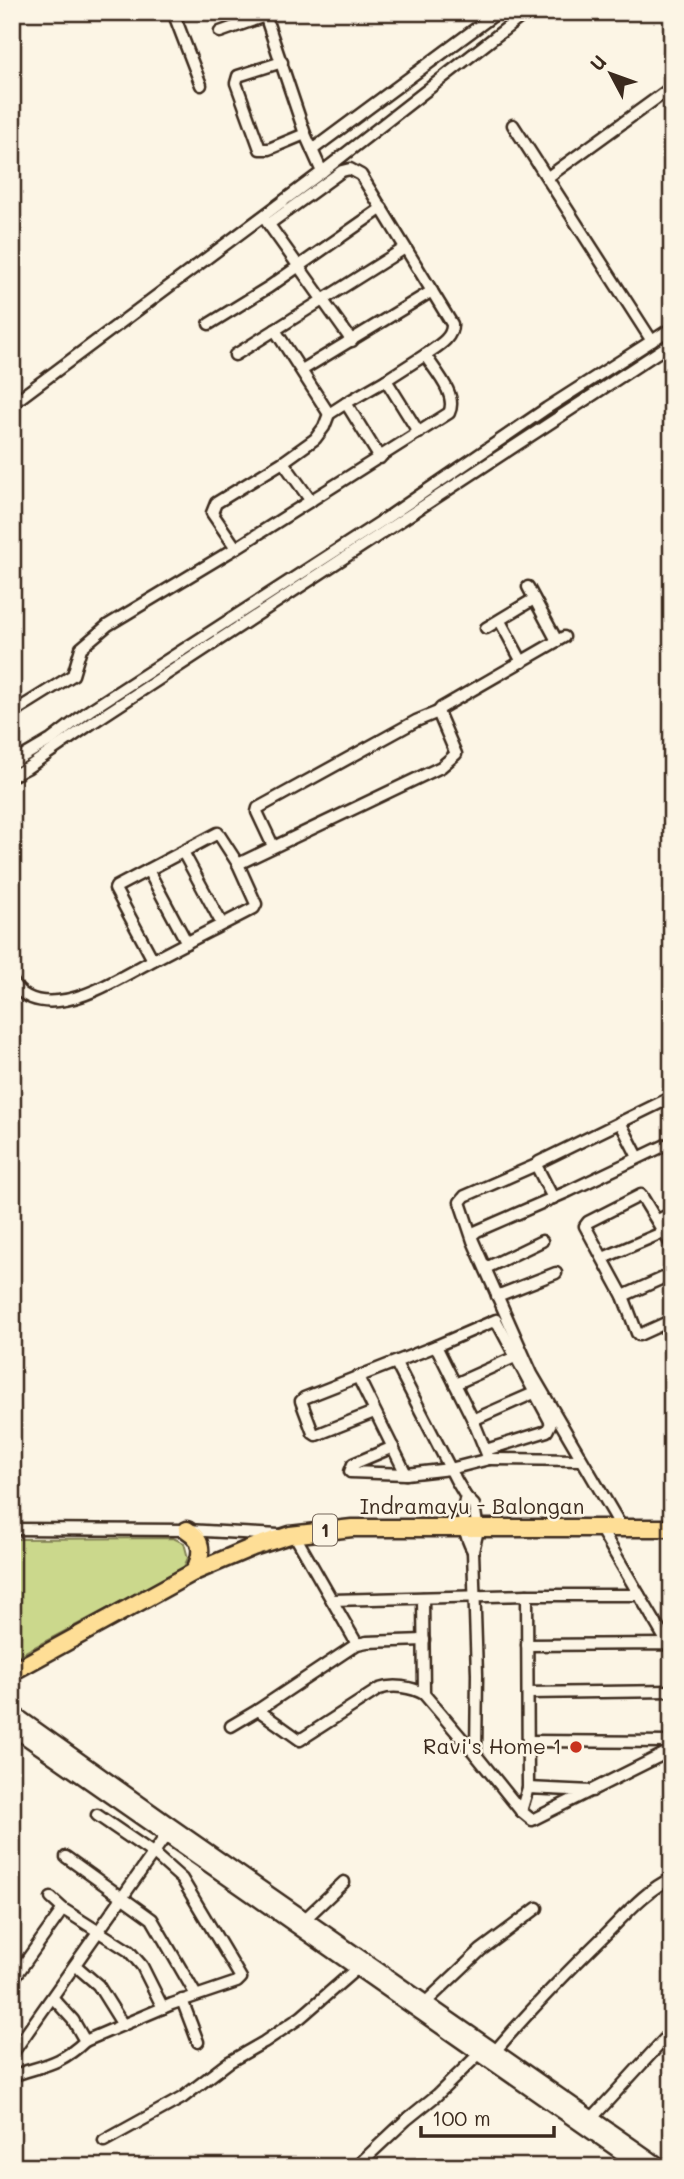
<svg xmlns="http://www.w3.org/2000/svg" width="684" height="2179" font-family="Mali,sans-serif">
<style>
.green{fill:#cbd88c;stroke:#838155;stroke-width:2}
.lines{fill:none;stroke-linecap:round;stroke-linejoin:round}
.minor-casing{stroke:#3b2a1e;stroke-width:15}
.secondary-casing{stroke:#3b2a1e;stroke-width:19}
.trunk-casing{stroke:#3b2a1e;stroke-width:21}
.minor{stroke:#fcf5e5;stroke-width:10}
.secondary{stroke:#fcf5e5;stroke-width:14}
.trunk{stroke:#fede96;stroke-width:16}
.poi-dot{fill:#c8321e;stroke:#fcf5e5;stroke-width:2.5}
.labels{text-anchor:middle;stroke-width:5;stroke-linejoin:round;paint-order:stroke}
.shield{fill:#fcf5e5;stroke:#75675a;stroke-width:2}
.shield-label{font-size:19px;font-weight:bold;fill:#3b2a1e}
.street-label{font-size:21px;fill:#3b2a1e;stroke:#fcf5e5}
.poi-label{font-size:21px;fill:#3b2a1e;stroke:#fcf5e5;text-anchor:end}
</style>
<rect width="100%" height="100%" fill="#fcf5e5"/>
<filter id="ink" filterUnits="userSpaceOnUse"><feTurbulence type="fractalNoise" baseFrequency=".0143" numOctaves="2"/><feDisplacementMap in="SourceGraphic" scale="14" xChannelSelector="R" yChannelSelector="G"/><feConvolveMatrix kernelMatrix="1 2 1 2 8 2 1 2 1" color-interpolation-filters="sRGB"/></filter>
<g filter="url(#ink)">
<path class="green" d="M 173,1538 L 184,1543 L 188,1558 L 183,1569 L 12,1659 L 12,1539 Z"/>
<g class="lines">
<g class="minor-casing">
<g id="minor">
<path d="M 173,12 L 201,85"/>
<path d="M 264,12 L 305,134 L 322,172"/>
<path d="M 220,32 L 265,16"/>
<path d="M 282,62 L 238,76 L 236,83 L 260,149 L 269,149 L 305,134"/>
<path d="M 513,125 L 652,341"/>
<path d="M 312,150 L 498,12"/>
<path d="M 548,177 L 672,87"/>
<path d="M 267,222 L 352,341"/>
<path d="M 209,324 L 269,287 L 382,208"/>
<path d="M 235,355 L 275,330"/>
<path d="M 302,370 L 432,291"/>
<path d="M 386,380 L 425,355"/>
<path d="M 346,403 L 386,380 L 419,433"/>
<path d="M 12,404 L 322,172 L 527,12"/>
<path d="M 329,414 L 275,330 L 405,248"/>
<path d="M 283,462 L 315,439 L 324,427 L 329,414 L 346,403 L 380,458"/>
<path d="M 236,548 L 212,513 L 216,503 L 283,462 L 311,501"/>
<path d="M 528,587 L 557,641"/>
<path d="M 500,621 L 522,662"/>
<path d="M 486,628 L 534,599"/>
<path d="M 12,713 L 73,675 L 81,648 L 108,625 L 236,548 L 449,413 C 458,395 435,371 425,355 C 436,347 453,339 452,324 L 361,175 L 350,169 L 342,171 L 269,224"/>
<path d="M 12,763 L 51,740 L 90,710 L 385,519 L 547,408 L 672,328"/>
<path d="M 12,776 L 27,768 L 92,723 L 672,343"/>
<path d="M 273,846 L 257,812 L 258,808 L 416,721 L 438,712"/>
<path d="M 183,852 L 222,924"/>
<path d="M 148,870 L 187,943"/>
<path d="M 153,960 L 115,889 L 116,887 L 218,833 L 238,864"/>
<path d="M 12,981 C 21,998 39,1003 58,1001 C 89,998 121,977 148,963 C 183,944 218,927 254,908 L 256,904 L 238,864 L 441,767 L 456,754 L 438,712 L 441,708 L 564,637"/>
<path d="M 620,1122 L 638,1157"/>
<path d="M 536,1165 L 553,1198"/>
<path d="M 658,1220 L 672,1213"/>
<path d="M 472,1235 L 477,1231 L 569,1191 L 672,1142"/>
<path d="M 672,1246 L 641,1195 L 588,1222 L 585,1226 L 623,1296 L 637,1333 L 639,1335 L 672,1320"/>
<path d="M 603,1258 L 664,1232"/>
<path d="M 486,1268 L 542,1241"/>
<path d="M 497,1296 L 556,1273"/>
<path d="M 623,1296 L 672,1274"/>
<path d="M 436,1346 L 496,1320 L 551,1423 L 547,1431 L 486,1450"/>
<path d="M 396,1363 L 456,1480 L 466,1497 L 474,1505 L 478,1530 L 473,1551 L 477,1674 L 476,1755 L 521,1811"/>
<path d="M 358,1377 L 406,1474 L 450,1469 L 489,1459 L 473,1420 L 436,1346 L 304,1398 L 301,1401 L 313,1433 L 316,1435 L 374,1412"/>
<path d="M 455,1384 L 515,1357"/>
<path d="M 473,1420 L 534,1393"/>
<path d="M 393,1447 L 353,1464 L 350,1472 L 406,1474"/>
<path d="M 489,1459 L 581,1460"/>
<path d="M 466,1497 C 460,1514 464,1535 473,1551"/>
<path d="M 600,1528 L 668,1644"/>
<path d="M 622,1528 L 532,1374 L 473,1241 L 460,1202 L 465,1196 L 536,1165 L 539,1162 L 672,1097"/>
<path d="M 12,1529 L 187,1530 L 279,1535"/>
<path d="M 294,1534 L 357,1644"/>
<path d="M 527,1595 L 528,1788"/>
<path d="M 423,1598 L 424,1694"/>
<path d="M 332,1600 L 527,1595 L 639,1595"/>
<path d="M 527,1645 L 668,1644 L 672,1650"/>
<path d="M 528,1693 L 672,1691"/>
<path d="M 258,1710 L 357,1644 L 367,1642 L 424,1640"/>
<path d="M 231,1726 L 258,1710 L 300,1740 L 379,1689 C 393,1684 412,1687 424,1694 L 476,1755"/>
<path d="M 528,1741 L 672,1742"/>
<path d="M 592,1791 L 528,1788 L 521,1811 L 532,1820 L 672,1750"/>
<path d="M 66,1857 L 152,1919 L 196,1995"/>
<path d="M 51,1898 L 63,1909 L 129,1951 L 142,1966 L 163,2008"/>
<path d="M 305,1919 L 344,1882"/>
<path d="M 76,1966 L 98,1985 L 123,2025"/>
<path d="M 12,1981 L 63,1909"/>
<path d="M 182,2000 L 198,2042"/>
<path d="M 426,2002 L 481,1950 L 537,1908"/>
<path d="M 85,2041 L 172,2004 L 237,1982 L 241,1978 L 182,1879 L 154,1854 L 97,1815"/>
<path d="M 12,2054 L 169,1831"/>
<path d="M 491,2056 C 527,2013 566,1973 606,1934 C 626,1914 646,1890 672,1878"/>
<path d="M 12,2076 C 43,2065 60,2065 85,2041 L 73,2020 L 53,1998"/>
<path d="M 592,2118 L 672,2031"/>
<path d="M 104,2141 L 182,2098 L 229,2062 L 264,2042 L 301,2017 L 362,1964"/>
<path d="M 356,2167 L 406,2120 L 437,2095 L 480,2053"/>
</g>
</g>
<g class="secondary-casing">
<g id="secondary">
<path d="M 12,1713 L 172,1827 L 661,2167"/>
<path d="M 12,1727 L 643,2167"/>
</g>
</g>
<g class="trunk-casing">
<g id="trunk">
<path d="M 187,1530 C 205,1541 202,1556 194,1572"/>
<path d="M 12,1672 L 194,1572 L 253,1547 L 290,1535 L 352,1528 L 672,1528"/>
</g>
</g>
<use href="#minor" class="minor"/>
<use href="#secondary" class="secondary"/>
<use href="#trunk" class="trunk"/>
</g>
</g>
<circle class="poi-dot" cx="576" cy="1747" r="7"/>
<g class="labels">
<rect class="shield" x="313" y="1514.5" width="24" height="31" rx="5"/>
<g class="shield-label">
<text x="325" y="1537">1</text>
</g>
<g class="street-label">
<text x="472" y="1514">Indramayu - Balongan</text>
</g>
<g class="poi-label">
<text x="562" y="1754">Ravi's Home 1</text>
</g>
</g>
<rect width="684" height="2179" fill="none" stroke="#fcf5e5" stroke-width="42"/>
<rect x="21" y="21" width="642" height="2137" fill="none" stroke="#3b2a1e" stroke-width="2.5" filter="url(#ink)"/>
<g transform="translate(611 74) rotate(311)" stroke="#fcf5e5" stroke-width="5" paint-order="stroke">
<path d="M0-5L12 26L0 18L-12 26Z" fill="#3b2a1e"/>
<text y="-10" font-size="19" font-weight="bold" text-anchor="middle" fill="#3b2a1e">U</text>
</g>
<path d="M421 2126v10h133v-10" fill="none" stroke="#3b2a1e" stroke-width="3.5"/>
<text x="432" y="2126" font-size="21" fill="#3b2a1e" stroke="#fcf5e5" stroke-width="5" paint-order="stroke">100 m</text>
</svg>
